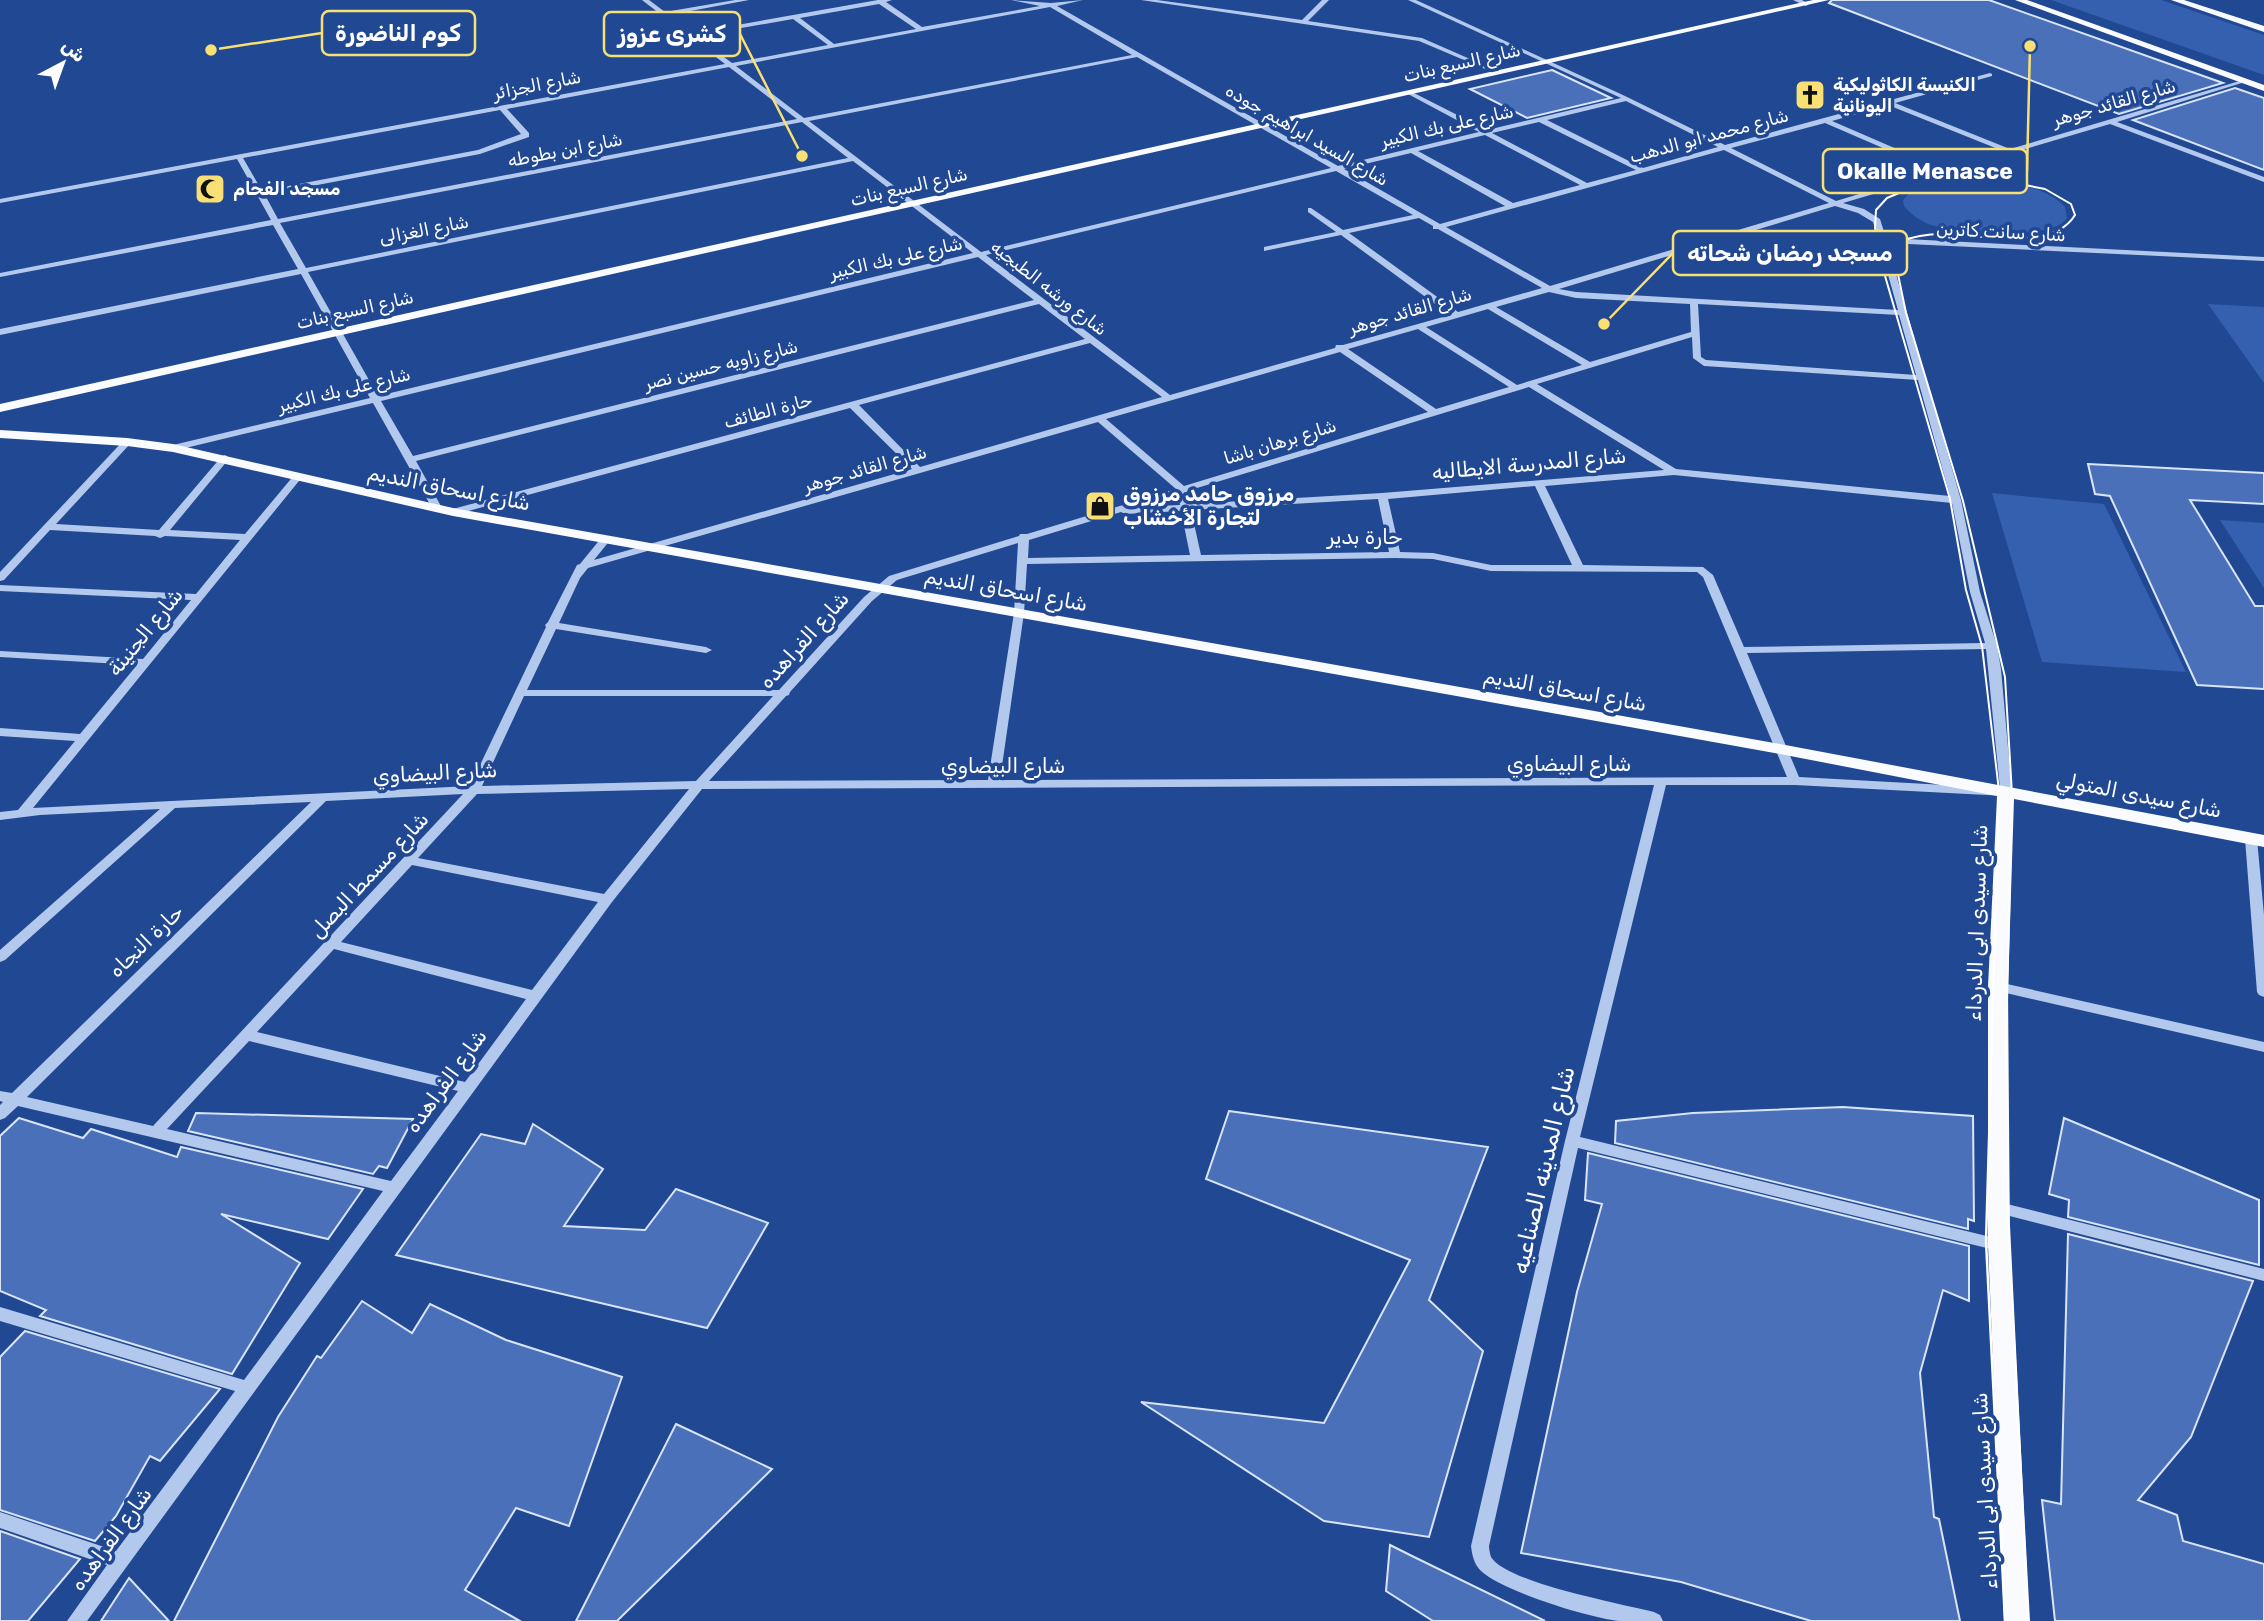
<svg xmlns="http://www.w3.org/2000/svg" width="2264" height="1621" font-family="Rubik,'Noto Naskh Arabic',sans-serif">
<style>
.green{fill:#3560af}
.building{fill:#4a70b9;stroke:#d9e4f9;stroke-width:2}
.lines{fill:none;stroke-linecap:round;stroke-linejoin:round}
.minor{fill:#b3c8ed;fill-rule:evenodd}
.major{fill:#f9fbff;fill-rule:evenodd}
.tram-far1{stroke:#fff;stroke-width:2}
.tram{stroke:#fff;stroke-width:2.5}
.labels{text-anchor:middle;stroke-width:7;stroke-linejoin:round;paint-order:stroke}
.far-street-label{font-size:18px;fill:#fff;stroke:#214892}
.far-poi-label{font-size:18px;font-weight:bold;fill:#fff;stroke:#214892;text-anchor:start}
.street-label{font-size:21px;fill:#fff;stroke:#214892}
.poi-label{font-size:21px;font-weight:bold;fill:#fff;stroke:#214892;text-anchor:start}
.near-street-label{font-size:24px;fill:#fff;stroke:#214892}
.leader{fill:none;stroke:#f9e075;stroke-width:2.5}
.callout-dot{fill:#f9e075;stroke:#214892;stroke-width:2.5}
.callout{fill:#214892;stroke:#f9e075;stroke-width:2.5}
.callout-label{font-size:23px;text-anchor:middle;font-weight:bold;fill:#fff}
</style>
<rect width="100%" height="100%" fill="#214892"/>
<g class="green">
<path d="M 2051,0 L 2161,0 L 2264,35 L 2264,75 Z"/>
<path d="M 1989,180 C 2015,183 2046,187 2065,207 L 2067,218 C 2052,242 1955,233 1931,225 C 1920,221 1912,215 1904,206 L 1903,200 C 1919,179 1965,178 1989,180 Z"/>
<path d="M 2208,304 L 2264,307 L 2264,383 Z"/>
<path d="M 1992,493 L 2104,504 L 2186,672 L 2042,662 Z"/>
<path d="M 2220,520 L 2264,523 L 2264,588 Z"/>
</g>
<g class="building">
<path d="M 1832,0 L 1989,0 L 2223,83 L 2119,114 L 1829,3 Z"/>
<path d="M 1552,70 L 1611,98 L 1527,118 L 1470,89 Z"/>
<path d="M 2235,88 L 2264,98 L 2264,170 L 2133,120 Z"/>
<path d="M 2088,464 L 2264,473 L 2264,504 L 2190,500 L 2255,606 L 2264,606 L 2264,689 L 2197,685 L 2110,496 L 2095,494 Z"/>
<path d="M 1843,1107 L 1973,1116 L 1974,1221 L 1968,1219 L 1968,1229 L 1615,1143 L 1616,1121 L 1693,1113 Z"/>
<path d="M 1229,1111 L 1488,1147 L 1429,1300 L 1483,1351 L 1429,1537 L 1324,1521 L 1141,1402 L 1324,1423 L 1410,1260 L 1206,1179 Z"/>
<path d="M 196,1113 L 413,1119 L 387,1168 L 379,1166 L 373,1174 L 188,1131 Z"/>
<path d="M 19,1118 L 83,1138 L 91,1129 L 177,1157 L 181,1147 L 363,1189 L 328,1239 L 221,1214 L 300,1263 L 232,1374 L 40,1316 L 46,1310 L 0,1291 L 0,1136 Z"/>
<path d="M 2064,1118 L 2259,1200 L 2259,1265 L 2068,1217 L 2069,1200 L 2049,1194 Z"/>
<path d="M 533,1124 L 603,1169 L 564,1226 L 645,1230 L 676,1189 L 768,1223 L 707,1328 L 396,1255 L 481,1134 L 525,1144 Z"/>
<path d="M 1588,1153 L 1969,1246 L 1969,1301 L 1943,1290 L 1920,1373 L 1934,1517 L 1939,1519 L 1960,1621 L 1811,1621 L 1681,1582 L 1521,1553 L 1577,1292 L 1602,1204 L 1585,1200 Z"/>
<path d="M 2068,1234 L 2253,1281 L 2191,1437 L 2138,1500 L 2177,1515 L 2183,1541 L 2264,1564 L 2264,1621 L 2055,1621 L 2042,1500 L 2061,1504 Z"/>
<path d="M 362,1301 L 412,1333 L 430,1304 L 506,1340 L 622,1377 L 569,1526 L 516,1508 L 465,1590 L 520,1621 L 174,1621 L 278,1417 L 317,1356 L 321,1358 Z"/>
<path d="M 25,1331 L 220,1389 L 160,1461 L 150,1456 L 116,1516 L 95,1541 L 0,1510 L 0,1357 Z"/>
<path d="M 676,1424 L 772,1469 L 617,1621 L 576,1621 Z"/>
<path d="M 0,1531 L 80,1559 L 28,1621 L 0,1621 Z"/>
<path d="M 1390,1545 L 1412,1556 L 1545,1621 L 1433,1621 L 1386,1591 Z"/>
<path d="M 129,1578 L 169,1621 L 101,1621 Z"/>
</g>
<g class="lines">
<g class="minor">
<path d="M 642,0 L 649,0 L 665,12 L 735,0 L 749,0 L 669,15 L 692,33 L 878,0 L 892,0 L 886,2 L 922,27 L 1040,6 L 1011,0 L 1051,3 L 1083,0 L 1057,6 L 1338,166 L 1479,132 L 1408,94 L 1407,93 L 1410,91 L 1487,130 L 1621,98 L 1408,0 L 1416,0 L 1625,96 L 1725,145 L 1990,73 L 1992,74 L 1992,76 L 1895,103 L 2010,149 L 2243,80 L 2248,81 L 2117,122 L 2264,177 L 2264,182 L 2110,124 L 1843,203 L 1864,209 L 1880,219 L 1886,238 L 2264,257 L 2264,261 L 1887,243 L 1961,500 L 1980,592 L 1997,646 L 2001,669 L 2012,792 L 2006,796 L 1795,785 L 1666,785 L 1580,1137 L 1999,1239 L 2004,1241 L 2007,1245 L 2004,1249 L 1999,1251 L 1578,1148 L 1489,1546 C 1489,1549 1490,1554 1491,1557 C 1507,1583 1622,1604 1654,1612 L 1660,1615 L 1663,1621 C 1649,1621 1633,1621 1619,1621 C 1589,1618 1502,1591 1481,1571 C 1474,1564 1472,1555 1471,1546 L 1565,1141 L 1654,785 L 702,789 L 612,902 L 87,1621 L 67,1621 L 107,1565 L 0,1528 L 0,1512 L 116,1551 L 235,1391 L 0,1321 L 0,1307 L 244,1380 L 383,1191 L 18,1106 L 5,1118 L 0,1120 L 0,1105 L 3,1102 L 0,1101 L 0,1091 L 12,1093 L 311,802 L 175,808 L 5,960 L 0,962 L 0,950 L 160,809 L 40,815 L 0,820 L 0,812 L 18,810 L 75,741 L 0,736 L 0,728 L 80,734 L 137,665 L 0,657 L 0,651 L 143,659 L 191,600 L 0,591 L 0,585 L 196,594 L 240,540 L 165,536 L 160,538 L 155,536 L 50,530 L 4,580 L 0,581 L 0,572 L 124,440 L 127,439 L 132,442 L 130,444 L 56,524 L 159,530 L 222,456 L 225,455 L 230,458 L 228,460 L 170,530 L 245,534 L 295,474 L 298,473 L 303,476 L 33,808 L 470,786 L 546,627 L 545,625 L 548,622 L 577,565 L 580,564 L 602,537 L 606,536 L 611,539 L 594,560 L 912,469 L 850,408 L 457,514 L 449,514 L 449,510 L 1085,339 L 1039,304 L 416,461 L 442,508 L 437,511 L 432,508 L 373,403 L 173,451 L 168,448 L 173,445 L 370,398 L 301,274 L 0,335 L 0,329 L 298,269 L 273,225 L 0,277 L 0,273 L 271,220 L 237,159 L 0,203 L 0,199 L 725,64 ZM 879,4 L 916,29 L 834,44 L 800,18 ZM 1050,7 L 1132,55 L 804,118 L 736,66 ZM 793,19 L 828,45 L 732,63 L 696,36 ZM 1137,57 L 1331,168 L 981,252 L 809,121 ZM 729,67 L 797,119 L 278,219 L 265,195 L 480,154 L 529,137 L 529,133 L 507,109 ZM 1626,101 L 1718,147 L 1643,168 L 1547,120 ZM 1888,105 L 2003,151 L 1943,169 L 1832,121 ZM 500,110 L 521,134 L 478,150 L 262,191 L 243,158 ZM 802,122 L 848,158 L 306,268 L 280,223 ZM 1539,122 L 1636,170 L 1587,183 L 1492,133 ZM 1825,123 L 1936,171 L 1836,201 L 1731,148 ZM 1485,135 L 1580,185 L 1513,203 L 1418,151 ZM 1724,150 L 1829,203 L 1550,286 L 1446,227 ZM 1411,153 L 1505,206 L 1440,224 L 1344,169 ZM 853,161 L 973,253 L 378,396 L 308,272 ZM 1336,171 L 1413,215 L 1343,230 L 1311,208 L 1308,208 L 1308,212 L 1336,232 L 1264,247 L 1264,251 L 1341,235 L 1450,315 L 1343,345 L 1336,345 L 1335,348 L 1170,395 L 986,255 ZM 1835,206 L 1858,213 L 1873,222 L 1878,238 L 1749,232 ZM 1419,218 L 1433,226 L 1433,229 L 1438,229 L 1542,288 L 1458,312 L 1349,233 ZM 1745,233 L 1748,236 L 1879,243 L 1898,310 L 1576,292 L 1559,289 ZM 978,257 L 1034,300 L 413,456 L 381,401 ZM 1549,292 L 1576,298 L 1690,304 L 1691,332 L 1590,362 L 1496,307 ZM 1698,304 L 1899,315 L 1916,375 L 1706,360 L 1701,357 ZM 1488,309 L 1582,365 L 1517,385 L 1426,327 ZM 1418,329 L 1509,387 L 1436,409 L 1348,349 ZM 1692,337 L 1693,358 L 1704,366 L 1918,380 L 1950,496 L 1676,469 L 1537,384 ZM 1090,343 L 1162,397 L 920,467 L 859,405 ZM 1340,352 L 1428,412 L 1184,486 L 1106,419 ZM 1529,387 L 1664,470 L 1382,493 L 1190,504 L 1187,491 ZM 1098,422 L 1176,489 L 1027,534 L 1020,534 L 1019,536 L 889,576 L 864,597 L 779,690 L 527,690 L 556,629 L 706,653 L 712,650 L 706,647 L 559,623 L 580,578 L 588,568 ZM 1674,475 L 1952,503 L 1970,592 L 1985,643 L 1744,647 L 1713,575 L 1703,567 L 1583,565 L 1545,486 ZM 1535,486 L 1572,565 L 1491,565 L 1433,553 L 1400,552 L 1388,499 ZM 1178,494 L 1180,505 L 1135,507 ZM 1378,499 L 1389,552 L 1201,555 L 1191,510 ZM 1181,511 L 1190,555 L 1028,558 L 1029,540 L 1121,512 L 1125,514 ZM 1018,543 L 1014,613 L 988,780 L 709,781 L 786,696 L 789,695 L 790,692 L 872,601 L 897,580 ZM 1395,558 L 1433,559 L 1491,571 L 1697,572 L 1703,577 L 1787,777 L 1000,780 L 1024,613 L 1027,564 ZM 1986,649 L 2000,788 L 1799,777 L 1747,653 ZM 524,696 L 773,696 L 696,781 L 482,786 ZM 689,789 L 604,894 L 418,858 L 477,794 ZM 463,794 L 153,1126 L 27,1097 L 326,801 ZM 412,865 L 598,902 L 532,990 L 341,942 ZM 334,949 L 526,999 L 465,1082 L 257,1032 ZM 249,1041 L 458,1091 L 391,1181 L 167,1129 Z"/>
<path d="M 1141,0 L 1157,0 L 1302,20 L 1322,0 L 1329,0 L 1308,21 L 1422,38 L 1502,73 L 1497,74 L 1419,41 Z"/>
<path d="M 1793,0 L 1802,0 L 1809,4 L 1806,6 Z"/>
<path d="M 2251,835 L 2257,839 L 2264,915 L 2264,997 L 2259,995 L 2257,992 L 2245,839 Z"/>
<path d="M 1998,982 L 2264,1042 L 2264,1052 L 1993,990 L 1991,987 L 1993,984 Z"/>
<path d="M 1999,1202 L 2264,1269 L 2264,1281 L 1994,1212 L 1991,1208 L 1994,1204 Z"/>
</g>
<g class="major">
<path d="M 1813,0 L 1829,0 L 0,412 L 0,404 Z"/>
<path d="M 2015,0 L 2027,0 L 2264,85 L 2264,91 Z"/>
<path d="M 2171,0 L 2184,0 L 2264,26 L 2264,32 Z"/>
<path d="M 0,430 L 127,438 L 173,444 L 453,508 L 1780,744 L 2264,835 L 2264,847 L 2014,799 L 2008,987 L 2010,1245 L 2030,1621 L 2004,1621 L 1988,1245 L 1988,987 L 1997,796 L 1780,754 L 453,516 L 173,452 L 127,446 L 0,438 Z"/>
</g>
<path class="tram-far1" d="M 1992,1042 L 1999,791 L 1982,646 L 1966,590 L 1950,499 L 1883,269 L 1875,228 L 1876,210 L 1887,198 L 1925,182 L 1979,176 L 2045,189 L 2071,204 L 2075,215 C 2052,253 1979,234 1941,234 C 1926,234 1912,237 1898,242 L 1893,250 L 1906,313 L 1963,501 L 2005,677 L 2012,794 L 2006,1042"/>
<g class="tram">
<path d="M 1992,1040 L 1986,1241 L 2005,1621"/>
<path d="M 2006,1040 L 2008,1210 L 2028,1621"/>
</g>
</g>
<defs>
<g id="church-square" transform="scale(1.575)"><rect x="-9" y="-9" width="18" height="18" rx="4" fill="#f9e075" stroke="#214892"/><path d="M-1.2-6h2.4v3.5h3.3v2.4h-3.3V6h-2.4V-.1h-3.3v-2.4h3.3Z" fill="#111"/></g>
<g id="mosque-square" transform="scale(1.575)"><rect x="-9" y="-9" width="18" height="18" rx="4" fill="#f9e075" stroke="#214892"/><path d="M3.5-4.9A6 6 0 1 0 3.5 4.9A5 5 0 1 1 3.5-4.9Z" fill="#111"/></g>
<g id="shop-square" transform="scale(1.575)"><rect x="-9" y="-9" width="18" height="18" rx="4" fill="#f9e075" stroke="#214892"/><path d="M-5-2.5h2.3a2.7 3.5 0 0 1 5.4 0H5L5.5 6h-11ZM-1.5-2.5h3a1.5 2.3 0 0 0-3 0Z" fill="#111"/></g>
</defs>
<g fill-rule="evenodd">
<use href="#church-square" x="1810" y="95"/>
<use href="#mosque-square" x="210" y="189"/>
<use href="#shop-square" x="1100" y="506"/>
</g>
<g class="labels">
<g class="far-street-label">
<text transform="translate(1462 63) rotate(-13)" y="6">شارع السبع بنات</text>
<text transform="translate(537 85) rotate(-11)" y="6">شارع الجزائر</text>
<text transform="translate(2114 103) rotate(-16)" y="6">شارع القائد جوهر</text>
<text transform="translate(1447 126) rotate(-13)" y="6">شارع على بك الكبير</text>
<text transform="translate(1307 135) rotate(30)" y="6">شارع السيد ابراهيم جوده</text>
<text transform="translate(1709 136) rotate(-15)" y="6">شارع محمد ابو الدهب</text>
<text transform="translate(565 150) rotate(-11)" y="6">شارع ابن بطوطه</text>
<text transform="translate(909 187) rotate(-13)" y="6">شارع السبع بنات</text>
<text transform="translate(424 230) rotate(-11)" y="6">شارع الغزالى</text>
<text transform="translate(2001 232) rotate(3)" y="6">شارع سانت كاترين</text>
<text transform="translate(896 258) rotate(-13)" y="6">شارع على بك الكبير</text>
<text transform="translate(1049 288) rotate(38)" y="6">شارع ورشه الطبجيه</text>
<text transform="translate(355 310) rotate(-13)" y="6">شارع السبع بنات</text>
<text transform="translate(1410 311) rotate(-16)" y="6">شارع القائد جوهر</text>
<text transform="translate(721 365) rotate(-14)" y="6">شارع زاويه حسين نصر</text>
<text transform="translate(344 390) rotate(-14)" y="6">شارع على بك الكبير</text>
<text transform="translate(768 411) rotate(-15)" y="6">حارة الطائف</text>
<text transform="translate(1280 442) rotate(-17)" y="6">شارع برهان باشا</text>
<text transform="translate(865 469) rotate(-16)" y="6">شارع القائد جوهر</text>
</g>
<g class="far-poi-label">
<text x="1833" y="91">الكنيسة الكاثوليكية<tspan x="1833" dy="21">اليونانية</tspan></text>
<text x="233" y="195">مسجد الفحام</text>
</g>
<g class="street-label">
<text transform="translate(1529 464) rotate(-5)" y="7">شارع المدرسة الايطاليه</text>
<text transform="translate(449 488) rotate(11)" y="7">شارع اسحاق النديم</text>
<text x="1365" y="544">حارة بدير</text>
<text transform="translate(1006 590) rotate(10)" y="7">شارع اسحاق النديم</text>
<text transform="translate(145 632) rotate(-51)" y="7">شارع الجنينة</text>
<text transform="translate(804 640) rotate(-48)" y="7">شارع الفراهده</text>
<text transform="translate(1565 690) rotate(10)" y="7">شارع اسحاق النديم</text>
<text x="1569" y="771">شارع البيضاوي</text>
<text x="1003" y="773">شارع البيضاوي</text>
<text transform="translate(435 773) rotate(-3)" y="7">شارع البيضاوي</text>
<text transform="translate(2139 795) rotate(11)" y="7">شارع سيدى المتولي</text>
<text transform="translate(369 875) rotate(-47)" y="7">شارع مسمط البصل</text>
<text transform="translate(1977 923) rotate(-88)" y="7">شارع سيدى ابى الدرداء</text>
<text transform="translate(146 941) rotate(-44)" y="7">حارة النجاه</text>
<text transform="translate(446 1081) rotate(-54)" y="7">شارع الفراهده</text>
<text transform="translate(1985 1491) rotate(-93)" y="7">شارع سيدى ابى الدرداء</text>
<text transform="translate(111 1539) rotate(-54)" y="7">شارع الفراهده</text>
</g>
<g class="poi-label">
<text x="1123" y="501">مرزوق حامد مرزوق<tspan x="1123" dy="24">لتجارة الأخشاب</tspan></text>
</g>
<g class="near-street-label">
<text transform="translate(1543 1170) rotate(-77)" y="8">شارع المدينه الصناعيه</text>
</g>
</g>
<path class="leader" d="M211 50L322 33M802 156L740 34M2030 46L2027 171M1604 324L1673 253"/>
<g class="callout-dot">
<circle cx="211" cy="50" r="7"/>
<circle cx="802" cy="156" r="7"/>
<circle cx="2030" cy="46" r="7"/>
<circle cx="1604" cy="324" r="7"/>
</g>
<g class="callout">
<rect x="322" y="11" width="153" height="44" rx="7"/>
<rect x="604" y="12" width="136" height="44" rx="7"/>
<rect x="1823" y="149" width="204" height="44" rx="7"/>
<rect x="1673" y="231" width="234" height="44" rx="7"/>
</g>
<g class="callout-label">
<text x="398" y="41">كوم الناضورة</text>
<text x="672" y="42">كشرى عزوز</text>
<text x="1925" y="179">Okalle Menasce</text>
<text x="1790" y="261">مسجد رمضان شحاته</text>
</g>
<g transform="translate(63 63) rotate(41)" stroke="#214892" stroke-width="5" paint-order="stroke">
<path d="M0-5L12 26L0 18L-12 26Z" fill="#ffffff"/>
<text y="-10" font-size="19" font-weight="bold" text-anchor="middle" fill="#ffffff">ش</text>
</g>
</svg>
